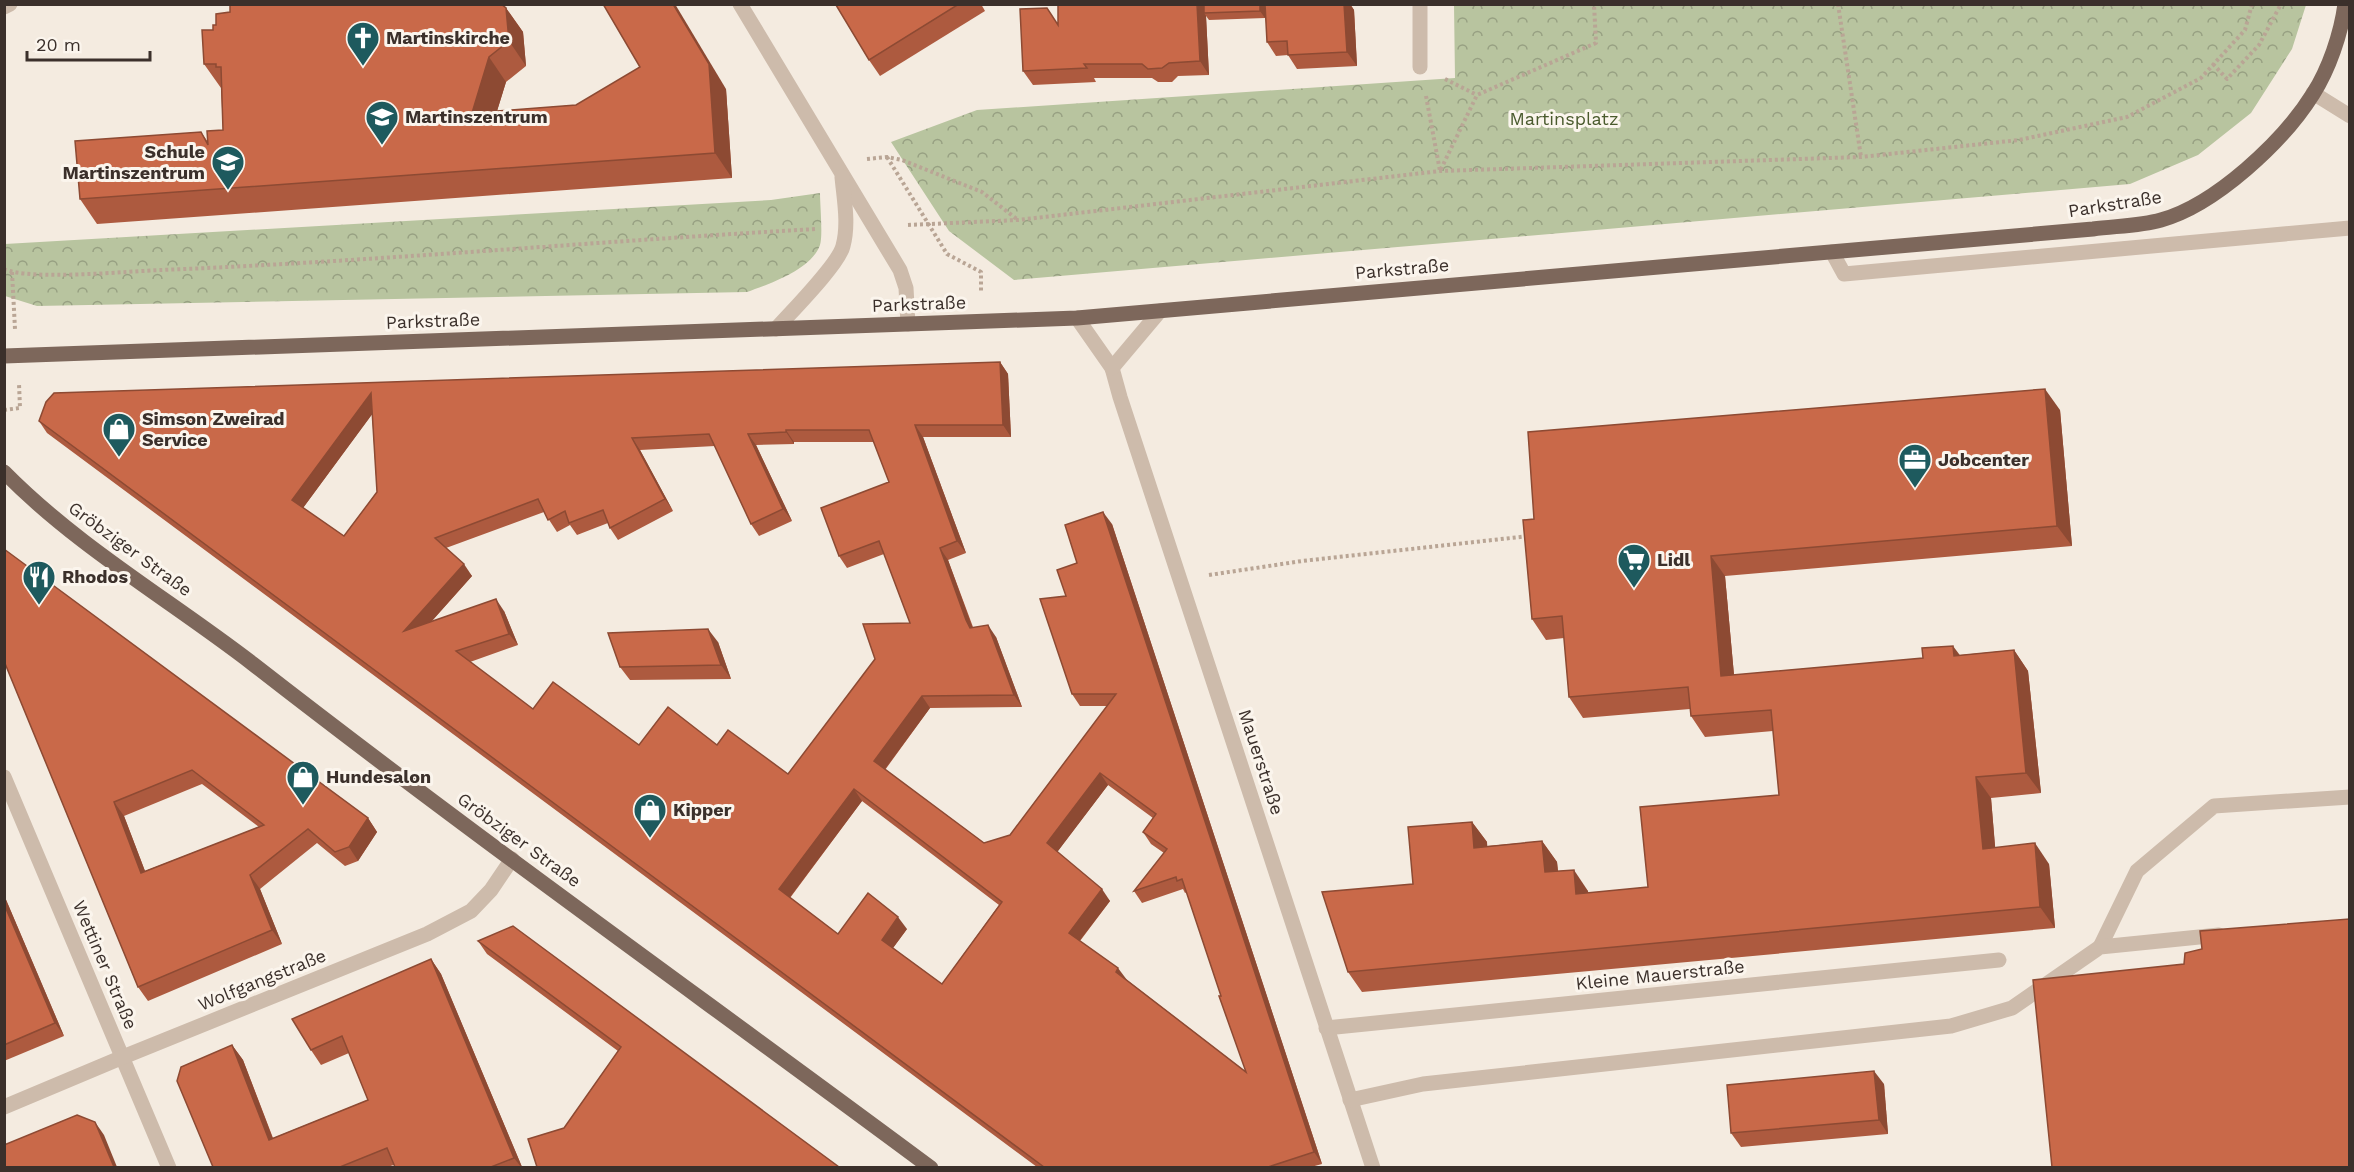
<svg xmlns="http://www.w3.org/2000/svg" width="2354" height="1172" font-family="'Work Sans',sans-serif">
<style>
.forest{fill:url(#forest-crowns)}
.lines{fill:none;stroke-linecap:round;stroke-linejoin:round}
.path{stroke:#b9a595;stroke-width:4;stroke-dasharray:3 3;stroke-linecap:butt}
.minor{stroke:#cdbbab;stroke-width:15}
.major{stroke:#7d675b;stroke-width:15}
.wall{fill:#ad5a3f;fill-rule:evenodd}
.shaded-wall{fill:#8d4a33}
.building{fill:#c96949;stroke:#8d4a33;stroke-width:1.5;fill-rule:evenodd}
.labels{text-anchor:middle;stroke-width:6;stroke-linejoin:round;paint-order:stroke}
.poi-label{font-size:18px;font-weight:bold;fill:#3b302b;stroke:#fbf5ed;text-anchor:start}
.park-label{font-size:18px;fill:#4a5a2d;stroke:#fbf5ed}
.street-label{font-size:18px;fill:#3b302b;stroke:#fbf5ed}
</style>
<defs>
<pattern id="forest-crowns" width="20" height="18" patternUnits="userSpaceOnUse" patternTransform="scale(1.5)"><rect width="20" height="18" fill="#b8c49f"/><path d="M2 6a3 3 0 1 1 6 0M12 15a3 3 0 1 1 6 0" fill="none" stroke="#97a082"/></pattern>
</defs>
<rect width="100%" height="100%" fill="#f4ebe0"/>
<g class="forest">
<path d="M 1454,5 L 1454,4 L 2306,5 L 2292,49 L 2251,113 L 2198,155 L 2130,184 L 1014,280 L 949,231 L 891,142 L 977,110 L 1455,78 Z"/>
<path d="M 820,193 C 820,204 823,236 820,245 C 811,270 769,284 747,292 L 37,306 L 5,296 L 5,244 L 771,200 Z"/>
</g>
<g class="lines">
<g class="path">
<path d="M 1838,4 L 1861,157"/>
<path d="M 2213,64 L 2227,79 L 2259,45 L 2281,4"/>
<path d="M 1445,79 L 1477,95"/>
<path d="M 1426,96 L 1440,171 L 1477,95 L 1596,43 L 1594,4"/>
<path d="M 887,157 L 947,254 L 981,272 L 981,293"/>
<path d="M 867,159 L 887,157 L 902,160 L 982,192 L 1018,220"/>
<path d="M 908,225 L 1018,220 L 1440,171 L 1861,157 L 2019,140 L 2127,117 L 2201,78 L 2245,30 L 2252,4"/>
<path d="M 4,269 C 30,281 129,271 162,270 C 381,261 598,241 817,229"/>
<path d="M 12,272 L 15,329"/>
<path d="M 4,410 L 20,408 L 19,384"/>
<path d="M 1209,575 L 1302,561 L 1529,536"/>
</g>
<g class="minor">
<path d="M 740,4 L 900,270 L 906,288 L 908,324"/>
<path d="M 1420,4 L 1420,67"/>
<path d="M 4,7 L 10,4"/>
<path d="M 2313,93 L 2350,116"/>
<path d="M 1832,252 L 1844,274 L 2350,228"/>
<path d="M 1077,318 L 1112,368 L 1120,397 L 1373,1168"/>
<path d="M 776,329 C 791,312 839,264 843,246 C 849,224 844,199 842,177"/>
<path d="M 1112,368 L 1160,311"/>
<path d="M 4,777 L 169,1168"/>
<path d="M 2100,947 L 2137,871 L 2214,806 L 2350,797"/>
<path d="M 1326,1028 L 1999,960"/>
<path d="M 1350,1100 L 1423,1084 L 1951,1026 L 2012,1008 L 2100,947 L 2219,935"/>
<path d="M 4,1107 L 123,1057 L 427,934 L 471,911 L 491,890 L 512,859"/>
</g>
<g class="major">
<path d="M 4,356 L 1077,318 L 2093,229 C 2115,226 2140,226 2161,220 C 2215,205 2283,142 2313,94 C 2329,69 2341,34 2345,4"/>
<path d="M 4,472 C 78,547 170,600 253,664 C 475,837 705,1000 931,1168"/>
</g>
</g>
<g class="wall">
<path d="M 838,4 L 981,4 L 985,11 L 880,76 L 869,60 Z"/>
<path d="M 1265,4 L 1265,18 L 1209,20 L 1206,16 L 1209,75 L 1178,76 L 1172,82 L 1158,82 L 1152,78 L 1094,78 L 1096,82 L 1033,85 L 1023,71 L 1058,24 Z"/>
<path d="M 1344,4 L 1350,4 L 1354,10 L 1357,66 L 1297,69 L 1288,55 L 1276,56 L 1267,42 Z"/>
<path d="M 506,8 L 523,32 L 526,66 L 506,82 L 497,111 L 576,105 L 726,89 L 732,178 L 97,224 L 80,199 L 201,132 L 208,142 L 223,130 L 221,88 L 204,64 Z"/>
<path d="M 1000,362 L 1008,374 L 1011,437 L 923,437 L 966,553 L 948,560 L 973,627 L 996,637 L 1022,707 L 930,708 L 885,770 L 984,843 L 1010,835 L 1107,706 L 1080,706 L 1072,694 L 1066,596 L 1077,563 L 1112,524 L 1322,1164 L 1311,1167 L 1037,1167 L 47,433 L 39,421 ZM 372,414 L 377,492 L 344,536 L 303,508 ZM 794,442 L 874,442 L 889,482 L 839,556 L 847,568 L 884,554 L 910,623 L 788,774 L 717,745 L 639,745 L 533,709 L 470,662 L 518,645 L 504,611 L 432,621 L 472,576 L 446,548 L 544,512 L 557,532 L 570,525 L 577,535 L 608,523 L 610,528 L 618,540 L 673,511 L 640,450 L 715,446 L 751,524 L 759,536 L 792,521 L 756,445 L 794,444 ZM 1108,785 L 1153,818 L 1143,832 L 1151,844 L 1164,853 L 1134,891 L 1142,903 L 1183,889 L 1185,893 L 1187,892 L 1246,1072 L 1127,980 L 1080,941 L 1110,901 L 1057,852 ZM 862,801 L 999,905 L 942,984 L 893,948 L 907,929 L 838,934 L 790,898 Z"/>
<path d="M 2060,410 L 2072,546 L 1725,576 L 1734,675 L 1960,655 L 2014,650 L 2028,671 L 2041,793 L 1991,798 L 1995,847 L 2049,864 L 2055,928 L 1362,992 L 1348,972 L 1413,884 L 1472,822 L 1487,842 L 1487,846 L 1542,841 L 1557,862 L 1558,871 L 1588,891 L 1588,893 L 1648,887 L 1779,795 L 1773,731 L 1705,737 L 1691,716 L 1690,709 L 1583,718 L 1569,697 L 1564,638 L 1546,640 L 1532,619 Z"/>
<path d="M 718,642 L 731,679 L 630,680 L 620,667 Z"/>
<path d="M 4,661 L 368,818 L 377,832 L 358,861 L 345,866 L 317,843 L 260,889 L 282,944 L 148,1001 L 138,987 ZM 202,784 L 259,827 L 145,871 L 124,816 Z"/>
<path d="M 4,895 L 64,1036 L 4,1061 Z"/>
<path d="M 478,941 L 839,1167 L 564,1128 L 618,1051 L 487,954 Z"/>
<path d="M 431,959 L 441,974 L 522,1167 L 395,1167 L 394,1165 L 387,1167 L 213,1167 L 232,1045 L 243,1060 L 273,1138 L 368,1100 L 349,1053 L 321,1065 L 311,1050 Z"/>
<path d="M 1884,1084 L 1888,1134 L 1741,1147 L 1731,1133 Z"/>
</g>
<g class="shaded-wall">
<path d="M 673,4 L 675,4 L 726,89 L 732,178 L 715,153 Z"/>
<path d="M 1197,4 L 1206,4 L 1204,13 L 1206,16 L 1209,75 L 1200,61 Z"/>
<path d="M 1260,4 L 1265,4 L 1265,18 L 1260,11 Z"/>
<path d="M 1344,4 L 1350,4 L 1354,10 L 1357,66 L 1347,52 Z"/>
<path d="M 506,8 L 523,32 L 526,66 L 509,41 Z"/>
<path d="M 489,57 L 506,82 L 489,137 L 472,113 Z"/>
<path d="M 1000,362 L 1008,374 L 1011,437 L 1003,425 Z"/>
<path d="M 2045,389 L 2060,410 L 2072,546 L 2057,526 Z"/>
<path d="M 371,393 L 379,405 L 300,512 L 292,500 Z"/>
<path d="M 915,425 L 923,437 L 966,553 L 957,541 Z"/>
<path d="M 786,430 L 794,442 L 794,444 L 786,432 Z"/>
<path d="M 748,434 L 756,445 L 792,521 L 783,509 Z"/>
<path d="M 632,438 L 640,450 L 673,511 L 665,499 Z"/>
<path d="M 1103,512 L 1112,524 L 1322,1164 L 1314,1152 Z"/>
<path d="M 940,548 L 948,560 L 974,632 L 970,628 L 966,620 Z"/>
<path d="M 1711,556 L 1725,576 L 1736,697 L 1721,676 Z"/>
<path d="M 464,564 L 472,576 L 413,642 L 404,631 Z"/>
<path d="M 496,599 L 504,611 L 518,645 L 509,634 Z"/>
<path d="M 988,625 L 996,637 L 1022,707 L 1014,695 Z"/>
<path d="M 708,629 L 718,642 L 731,679 L 721,665 Z"/>
<path d="M 1953,646 L 1968,666 L 1954,656 Z"/>
<path d="M 2014,650 L 2028,671 L 2041,793 L 2026,773 Z"/>
<path d="M 922,696 L 930,708 L 882,773 L 874,761 Z"/>
<path d="M 1100,773 L 1108,785 L 1055,855 L 1047,843 Z"/>
<path d="M 1976,777 L 1991,798 L 1997,869 L 1983,849 Z"/>
<path d="M 854,789 L 862,801 L 787,901 L 779,889 Z"/>
<path d="M 114,802 L 124,816 L 151,887 L 141,873 Z"/>
<path d="M 368,818 L 377,832 L 358,861 L 349,847 Z"/>
<path d="M 1472,822 L 1487,842 L 1489,868 L 1474,848 Z"/>
<path d="M 1542,841 L 1557,862 L 1560,892 L 1545,872 Z"/>
<path d="M 2035,843 L 2049,864 L 2055,928 L 2040,907 Z"/>
<path d="M 1574,870 L 1588,891 L 1591,915 L 1576,894 Z"/>
<path d="M 250,875 L 260,889 L 282,944 L 272,930 Z"/>
<path d="M 1102,889 L 1110,901 L 1077,944 L 1069,933 Z"/>
<path d="M 4,895 L 64,1036 L 55,1023 L 4,904 Z"/>
<path d="M 898,917 L 907,929 L 890,952 L 882,940 Z"/>
<path d="M 431,959 L 441,974 L 522,1167 L 521,1167 L 514,1158 Z"/>
<path d="M 1118,968 L 1127,980 L 1116,972 Z"/>
<path d="M 232,1045 L 243,1060 L 279,1155 L 269,1140 Z"/>
<path d="M 1874,1071 L 1884,1084 L 1888,1134 L 1879,1120 Z"/>
<path d="M 95,1122 L 104,1135 L 117,1167 L 114,1167 Z"/>
</g>
<g class="building">
<path d="M 501,4 L 506,8 L 509,41 L 489,57 L 472,113 L 576,105 L 640,67 L 603,4 L 673,4 L 709,64 L 715,153 L 80,199 L 75,141 L 201,132 L 208,145 L 207,131 L 223,130 L 221,67 L 216,67 L 216,64 L 204,64 L 202,30 L 213,30 L 213,25 L 216,25 L 216,14 L 230,12 L 230,5 Z"/>
<path d="M 838,4 L 959,4 L 869,60 L 836,5 Z"/>
<path d="M 1058,4 L 1197,4 L 1200,61 L 1169,63 L 1162,68 L 1148,69 L 1142,64 L 1084,64 L 1087,68 L 1023,71 L 1020,9 L 1047,8 L 1058,25 Z"/>
<path d="M 1204,4 L 1260,4 L 1260,11 L 1204,13 Z"/>
<path d="M 1265,4 L 1344,4 L 1347,52 L 1288,55 L 1287,41 L 1267,42 Z"/>
<path d="M 1000,362 L 1003,425 L 915,425 L 957,541 L 940,548 L 966,620 L 970,628 L 988,625 L 1014,695 L 922,696 L 874,761 L 984,843 L 1010,835 L 1116,694 L 1072,694 L 1040,599 L 1066,596 L 1057,570 L 1077,563 L 1065,525 L 1103,512 L 1314,1152 L 1268,1167 L 1269,1167 L 1044,1167 L 39,421 L 46,402 L 54,393 ZM 371,393 L 377,492 L 344,536 L 292,500 ZM 786,430 L 869,430 L 889,482 L 821,508 L 839,556 L 879,541 L 910,623 L 863,624 L 875,659 L 788,774 L 728,730 L 717,745 L 668,707 L 639,745 L 553,682 L 533,709 L 456,651 L 509,634 L 496,599 L 404,631 L 464,564 L 435,538 L 538,499 L 548,520 L 565,511 L 569,523 L 603,510 L 610,528 L 665,499 L 632,438 L 709,434 L 751,524 L 783,509 L 748,434 L 786,432 ZM 1100,773 L 1156,814 L 1143,832 L 1167,849 L 1134,891 L 1176,877 L 1177,881 L 1182,879 L 1221,996 L 1219,996 L 1246,1072 L 1116,972 L 1118,968 L 1069,933 L 1102,889 L 1047,843 ZM 854,789 L 1002,902 L 942,984 L 882,940 L 898,917 L 868,893 L 838,934 L 779,889 Z"/>
<path d="M 2045,389 L 2057,526 L 1711,556 L 1721,676 L 1923,658 L 1922,648 L 1953,646 L 1954,656 L 2014,650 L 2026,773 L 1976,777 L 1983,849 L 2035,843 L 2040,907 L 1348,972 L 1322,892 L 1413,884 L 1408,827 L 1472,822 L 1474,848 L 1542,841 L 1545,872 L 1574,870 L 1576,894 L 1648,887 L 1640,807 L 1779,795 L 1771,710 L 1691,716 L 1688,687 L 1569,697 L 1562,616 L 1532,619 L 1523,520 L 1534,519 L 1528,432 Z"/>
<path d="M 4,549 L 368,818 L 349,847 L 335,852 L 308,829 L 250,875 L 272,930 L 138,987 L 4,661 ZM 192,770 L 264,825 L 141,873 L 114,802 Z"/>
<path d="M 708,629 L 721,665 L 620,667 L 608,633 Z"/>
<path d="M 4,904 L 55,1023 L 4,1045 Z"/>
<path d="M 2349,919 L 2349,1167 L 2052,1167 L 2033,980 L 2184,964 L 2185,953 L 2202,949 L 2200,931 Z"/>
<path d="M 513,926 L 839,1167 L 537,1167 L 528,1139 L 564,1128 L 621,1047 L 478,941 Z"/>
<path d="M 431,959 L 514,1158 L 491,1167 L 395,1167 L 387,1148 L 340,1167 L 213,1167 L 177,1081 L 181,1067 L 232,1045 L 269,1140 L 368,1100 L 342,1036 L 311,1050 L 292,1019 Z"/>
<path d="M 1874,1071 L 1879,1120 L 1731,1133 L 1727,1085 Z"/>
<path d="M 77,1115 L 95,1122 L 114,1167 L 4,1167 L 4,1145 Z"/>
</g>
<defs>
<g id="church-pin" transform="scale(1.725)"><path d="M0 17L-7.5 6A9.5 9.5 0 1 1 7.5 6Z" fill="#1e5a5e" stroke="#fbf5ed"/><path d="M-1.2-6h2.4v3.5h3.3v2.4h-3.3V6h-2.4V-.1h-3.3v-2.4h3.3Z" fill="#fff"/></g>
<g id="school-pin" transform="scale(1.725)"><path d="M0 17L-7.5 6A9.5 9.5 0 1 1 7.5 6Z" fill="#1e5a5e" stroke="#fbf5ed"/><path d="M0-5L7-2L0 1L-7-2ZM-4 1L0 2.5L4 1V4Q0 6-4 4Z" fill="#fff"/></g>
<g id="shop-pin" transform="scale(1.725)"><path d="M0 17L-7.5 6A9.5 9.5 0 1 1 7.5 6Z" fill="#1e5a5e" stroke="#fbf5ed"/><path d="M-5-2.5h2.3a2.7 3.5 0 0 1 5.4 0H5L5.5 6h-11ZM-1.5-2.5h3a1.5 2.3 0 0 0-3 0Z" fill="#fff"/></g>
<g id="office-pin" transform="scale(1.725)"><path d="M0 17L-7.5 6A9.5 9.5 0 1 1 7.5 6Z" fill="#1e5a5e" stroke="#fbf5ed"/><path d="M-6-3h4V-5.5h4V-3h4V5H-6ZM-1-4.5V-3h2v-1.5ZM-6 0V1H6V0Z" fill="#fff"/></g>
<g id="supermarket-pin" transform="scale(1.725)"><path d="M0 17L-7.5 6A9.5 9.5 0 1 1 7.5 6Z" fill="#1e5a5e" stroke="#fbf5ed"/><path d="M-6-5.5h2.5l.6 2H6L4.5 2H-2.5L-4.4-4H-6ZM-1.5 3.2a1.3 1.3 0 1 0 .1 0ZM3 3.2a1.3 1.3 0 1 0 .1 0Z" fill="#fff"/></g>
<g id="restaurant-pin" transform="scale(1.725)"><path d="M0 17L-7.5 6A9.5 9.5 0 1 1 7.5 6Z" fill="#1e5a5e" stroke="#fbf5ed"/><path d="M-5-6h1v4h1v-4h1v4h1v-4h1v5L-1.5 .5V6h-2V.5L-5-1ZM5-6V6H3V1.5H1.5Q1.5-4 5-6Z" fill="#fff"/></g>
</defs>
<g fill-rule="evenodd">
<use href="#church-pin" x="363" y="38"/>
<use href="#school-pin" x="382" y="117"/>
<use href="#school-pin" x="228" y="162"/>
<use href="#shop-pin" x="119" y="429"/>
<use href="#office-pin" x="1915" y="460"/>
<use href="#supermarket-pin" x="1634" y="560"/>
<use href="#restaurant-pin" x="39" y="577"/>
<use href="#shop-pin" x="303" y="777"/>
<use href="#shop-pin" x="650" y="810"/>
</g>
<g class="labels">
<g class="poi-label">
<text x="386" y="44">Martinskirche</text>
<text x="405" y="123">Martinszentrum</text>
<text x="205" y="158" text-anchor="end">Schule<tspan x="205" dy="21">Martinszentrum</tspan></text>
<text x="142" y="425">Simson Zweirad<tspan x="142" dy="21">Service</tspan></text>
<text x="1938" y="466">Jobcenter</text>
<text x="1657" y="566">Lidl</text>
<text x="62" y="583">Rhodos</text>
<text x="326" y="783">Hundesalon</text>
<text x="673" y="816">Kipper</text>
</g>
<g class="park-label">
<text x="1564" y="125">Martinsplatz</text>
</g>
<g class="street-label">
<text transform="translate(2115 204) rotate(-9)" y="6">Parkstraße</text>
<text transform="translate(1402 269) rotate(-5)" y="6">Parkstraße</text>
<text transform="translate(919 304) rotate(-2)" y="6">Parkstraße</text>
<text transform="translate(433 321) rotate(-2)" y="6">Parkstraße</text>
<text transform="translate(130 549) rotate(36)" y="6">Gröbziger Straße</text>
<text transform="translate(1261 762) rotate(72)" y="6">Mauerstraße</text>
<text transform="translate(519 840) rotate(36)" y="6">Gröbziger Straße</text>
<text transform="translate(105 965) rotate(67)" y="6">Wettiner Straße</text>
<text transform="translate(1660 975) rotate(-6)" y="6">Kleine Mauerstraße</text>
<text transform="translate(262 980) rotate(-22)" y="6">Wolfgangstraße</text>
</g>
</g>
<rect width="2354" height="1172" fill="none" stroke="#3b302b" stroke-width="12"/>
<path d="M27 51v9h123v-9" fill="none" stroke="#3b302b" stroke-width="3"/>
<text x="36" y="51" font-size="18" fill="#3b302b" stroke="#fbf5ed" stroke-width="4.5" paint-order="stroke">20 m</text>
</svg>
